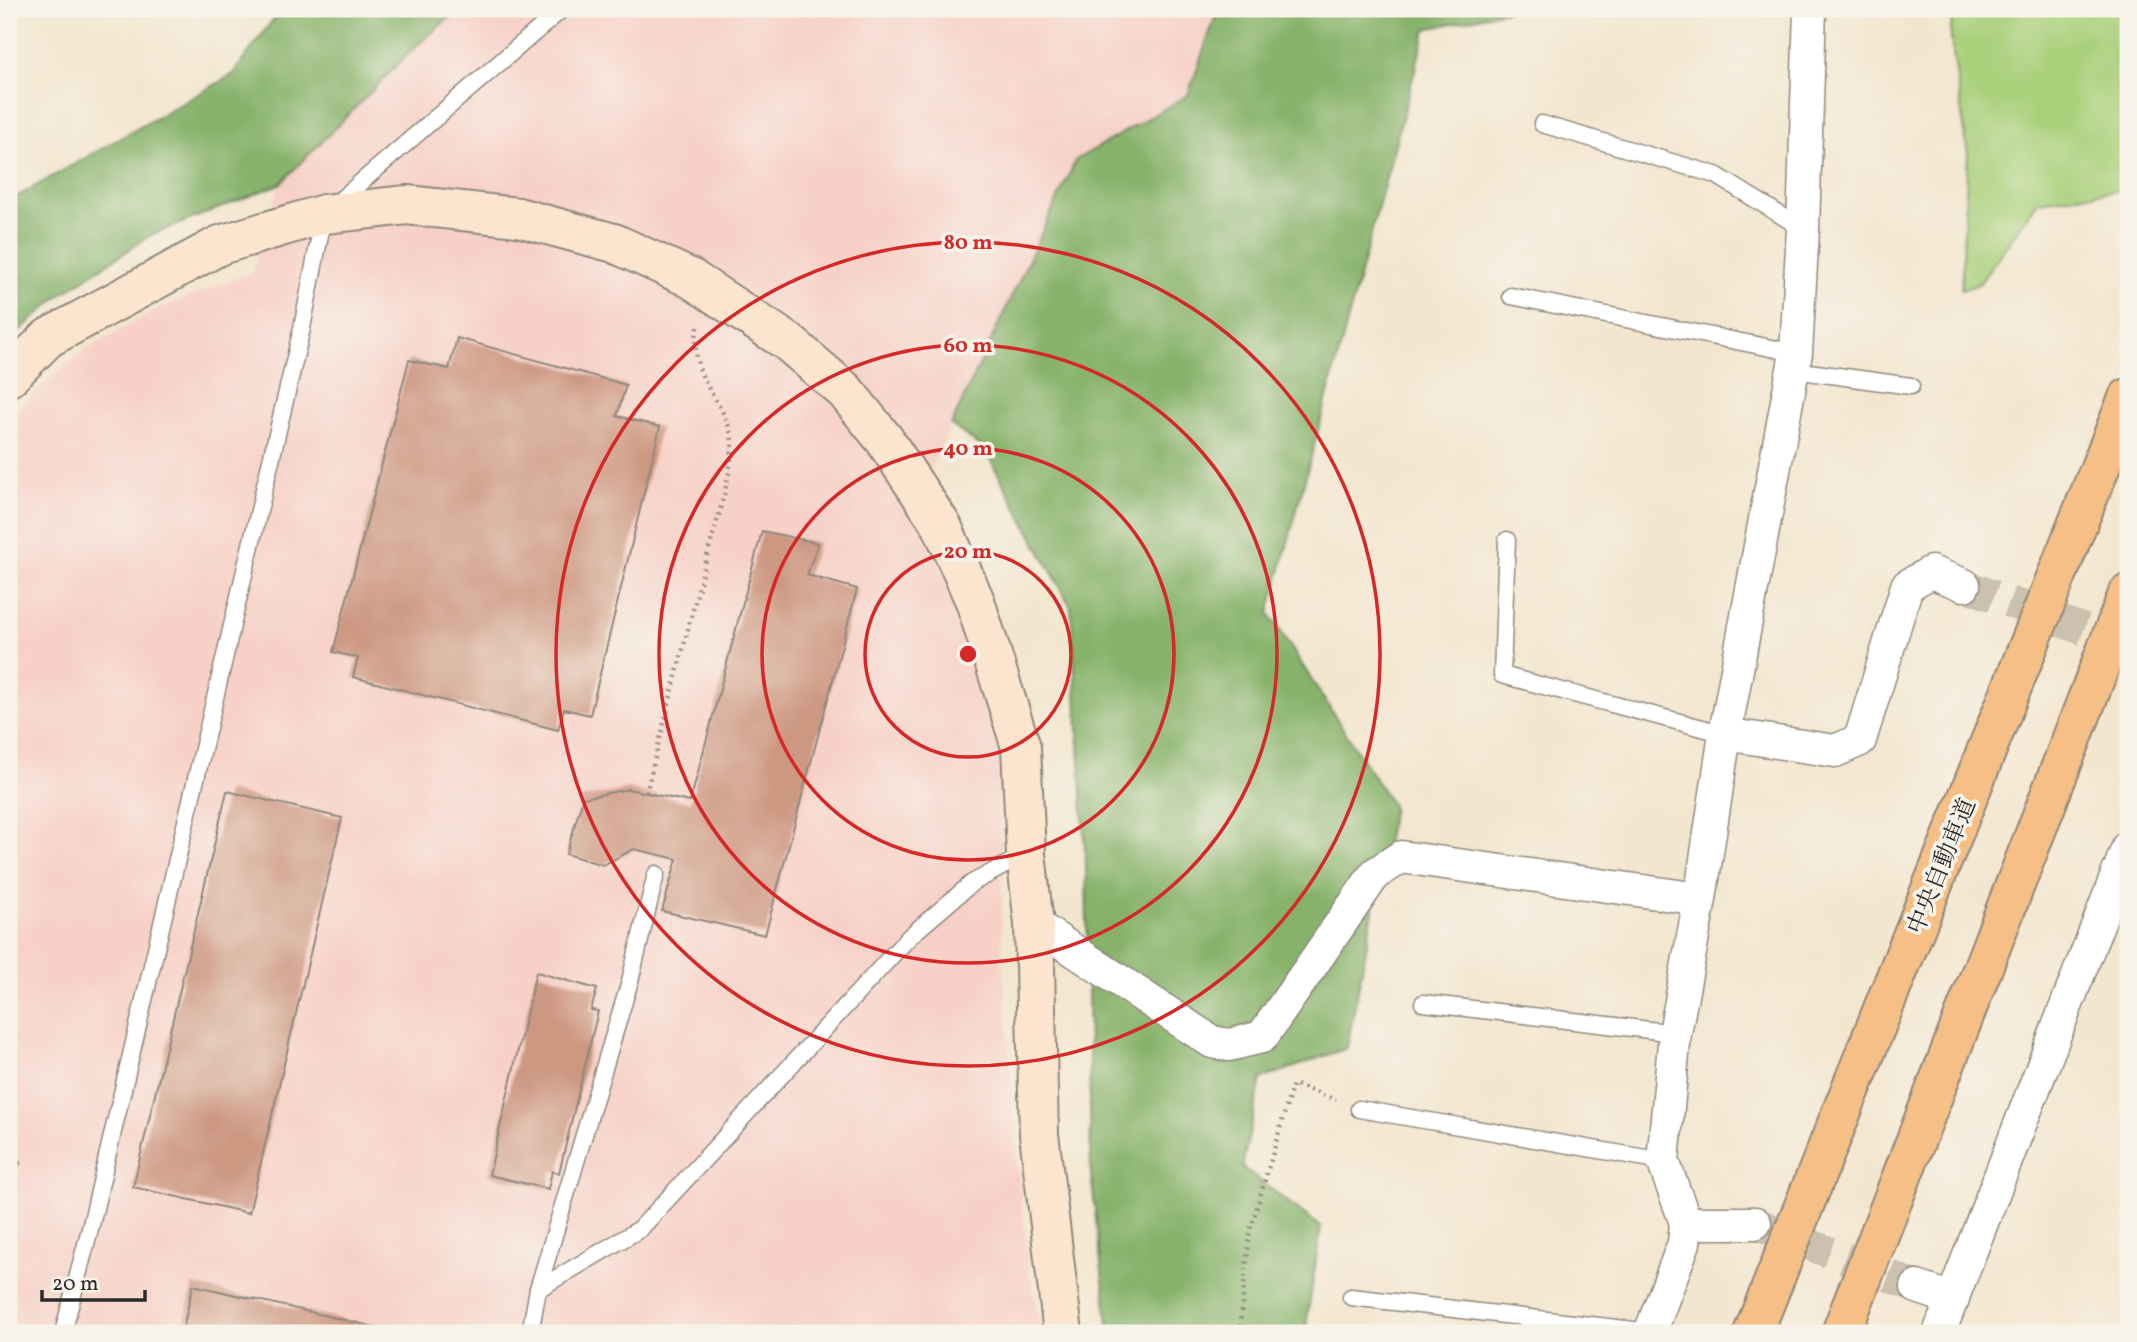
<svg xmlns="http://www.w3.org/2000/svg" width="2137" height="1342" font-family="Vollkorn,'Noto Serif JP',serif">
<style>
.built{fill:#f7d1c7}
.green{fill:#a9d07a;stroke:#6a7e52;stroke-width:2}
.forest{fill:#86b26a;stroke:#586e4a;stroke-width:2}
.building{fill:#cd9882}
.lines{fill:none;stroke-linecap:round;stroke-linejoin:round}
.street-tunnel{stroke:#cbc1ae;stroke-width:32;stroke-dasharray:32 16;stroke-linecap:butt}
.lane-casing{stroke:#8f887d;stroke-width:19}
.street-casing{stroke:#8f887d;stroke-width:35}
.secondary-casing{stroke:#8f887d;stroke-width:42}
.highway-casing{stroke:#8f887d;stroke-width:42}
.path{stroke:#8f887d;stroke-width:4.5;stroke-dasharray:2 5;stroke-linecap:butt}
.lane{stroke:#fff;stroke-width:16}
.street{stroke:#fff;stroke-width:32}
.secondary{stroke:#fbe5cf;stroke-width:38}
.highway{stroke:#f5bf86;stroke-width:38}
.ring{fill:none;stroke:#d62828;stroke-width:3.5}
.labels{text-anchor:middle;stroke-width:7;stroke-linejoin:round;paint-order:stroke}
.street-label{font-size:24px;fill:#2b2b2b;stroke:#f7f3e8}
.centre{fill:#d62828;stroke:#f7f3e8;stroke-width:3.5}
.ring-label{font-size:21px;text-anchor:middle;font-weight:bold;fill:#d62828;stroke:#f7f3e8;stroke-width:7;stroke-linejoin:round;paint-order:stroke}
</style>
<rect width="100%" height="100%" fill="#f7f3e8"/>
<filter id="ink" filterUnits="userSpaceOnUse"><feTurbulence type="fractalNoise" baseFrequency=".0143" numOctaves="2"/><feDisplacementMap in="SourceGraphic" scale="14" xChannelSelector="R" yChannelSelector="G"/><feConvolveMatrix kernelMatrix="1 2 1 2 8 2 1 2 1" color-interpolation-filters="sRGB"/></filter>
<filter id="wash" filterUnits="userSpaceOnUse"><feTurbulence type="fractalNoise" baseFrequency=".00686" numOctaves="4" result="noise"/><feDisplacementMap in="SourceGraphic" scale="28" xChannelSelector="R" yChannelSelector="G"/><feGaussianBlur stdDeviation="1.57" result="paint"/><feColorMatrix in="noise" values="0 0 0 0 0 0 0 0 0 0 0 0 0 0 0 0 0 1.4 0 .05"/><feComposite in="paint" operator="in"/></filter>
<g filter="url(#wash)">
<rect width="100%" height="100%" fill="#f3e6cf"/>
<path class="built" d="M 459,9 L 1218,9 L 1188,95 L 1076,161 L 924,482 L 998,706 L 1001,774 L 1002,952 L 1015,1141 L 1029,1269 L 1041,1333 L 9,1333 L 9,418 L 25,401 L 88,348 L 159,308 L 252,273 L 280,184 L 412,50 Z"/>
<path class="green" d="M 1952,9 L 2128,9 L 2128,189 L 2038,201 L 1979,284 L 1961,290 L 1968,154 L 1951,38 Z"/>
<g class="forest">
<path d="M 281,9 L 459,9 L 412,50 L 280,184 L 151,235 L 59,296 L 9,340 L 9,201 L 232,75 Z"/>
<path d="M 1218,9 L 1515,9 L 1426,29 L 1269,613 L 1393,807 L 1347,1048 L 1261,1079 L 1242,1167 L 1321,1227 L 1305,1333 L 1109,1333 L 1091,1174 L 1086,867 L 1071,607 L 985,450 L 951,425 L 1076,160 L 1188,95 Z"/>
</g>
<g id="blocks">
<g class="building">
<path d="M 457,338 L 626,385 L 617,416 L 660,427 L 590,715 L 564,709 L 558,730 L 353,677 L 358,658 L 333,652 L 409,360 L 449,369 Z"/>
<path d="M 762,531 L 818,543 L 807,575 L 857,589 L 765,935 L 662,911 L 677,859 L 634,849 L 603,865 L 566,854 L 583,798 L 628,789 L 690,802 Z"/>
<path d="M 227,791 L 342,818 L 249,1213 L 133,1187 Z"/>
<path d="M 536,972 L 597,989 L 591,1010 L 598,1011 L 559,1173 L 552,1171 L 548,1189 L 489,1175 Z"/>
<path d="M 9,1155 L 20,1163 L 9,1177 Z"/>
<path d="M 193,1285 L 397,1332 L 397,1333 L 182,1333 Z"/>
</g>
</g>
</g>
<g filter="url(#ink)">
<use href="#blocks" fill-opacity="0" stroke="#8f887d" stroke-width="2"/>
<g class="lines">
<g class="street-tunnel">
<path d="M 1964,585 L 2128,646"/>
<path d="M 1755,1223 L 1917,1287"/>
</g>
<g class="lane-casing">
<g id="lane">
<path d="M 1542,124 L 1716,175 L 1803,229"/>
<path d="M 1511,296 L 1796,353"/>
<path d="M 1794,370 L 1911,386"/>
<path d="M 1507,540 L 1502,675 L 1725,734"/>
<path d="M 1423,1003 L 1675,1033"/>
<path d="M 1359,1109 L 1663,1161"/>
<path d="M 538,1289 L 640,1229 L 910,936 L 972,883 L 1026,854"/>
<path d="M 1351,1297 L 1651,1332"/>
<path d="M 63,1333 L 92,1221 L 302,328 L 324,214 L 562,9"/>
<path d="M 530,1333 L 538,1289 L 630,981 L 656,874"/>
</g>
</g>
<g class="street-casing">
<g id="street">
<path d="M 1725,734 L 1835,751 L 1860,740 L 1907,586 L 1931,572 L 1964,585"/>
<path d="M 1034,924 L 1212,1042 L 1229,1045 L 1262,1037 L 1375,874 L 1401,857 L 1700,899"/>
<path d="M 1686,1223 L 1755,1223"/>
<path d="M 1917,1287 L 1953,1299"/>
<path d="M 1650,1333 L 1684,1243 L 1686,1223 L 1663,1161 L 1675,1033 L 1700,899 L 1725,734 L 1796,353 L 1803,229 L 1810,9"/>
<path d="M 1939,1333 L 2128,847"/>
</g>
</g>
<g class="secondary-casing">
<path id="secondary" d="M 9,377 L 48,338 L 220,245 L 324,214 L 407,205 L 518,217 L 614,243 L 690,278 L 788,342 L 845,391 L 884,439 L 942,526 L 975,601 L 1021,747 L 1026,854 L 1034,924 L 1039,1134 L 1063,1333"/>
</g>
<g class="highway-casing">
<g id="highway">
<path d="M 1753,1333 L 2128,398"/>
<path d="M 1841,1333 L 2128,594"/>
</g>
</g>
<g class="path">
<path d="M 646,793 C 665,719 684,645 703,571 C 713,532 728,491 732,451 C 736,405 684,383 698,327"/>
<path d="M 1239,1333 L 1250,1231 L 1293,1084 L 1336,1100"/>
</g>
<use href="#lane" class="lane"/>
<use href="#street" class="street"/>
<use href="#secondary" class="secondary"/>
<use href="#highway" class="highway"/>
</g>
</g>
<g class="ring">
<circle cx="968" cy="654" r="103"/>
<circle cx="968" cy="654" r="206"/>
<circle cx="968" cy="654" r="309"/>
<circle cx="968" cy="654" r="412"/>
</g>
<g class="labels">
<g class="street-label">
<text transform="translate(1941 866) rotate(-68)" y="8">中央自動車道</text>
</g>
</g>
<circle cx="968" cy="654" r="10" class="centre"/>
<g class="ring-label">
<text x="968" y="249">80 m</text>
<text x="968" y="352">60 m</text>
<text x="968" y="455">40 m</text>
<text x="968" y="558">20 m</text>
</g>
<rect width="2137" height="1342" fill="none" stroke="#f7f3e8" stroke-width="35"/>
<path d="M42 1290v10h103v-10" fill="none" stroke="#2b2b2b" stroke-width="3.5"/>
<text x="52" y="1290" font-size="21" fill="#2b2b2b" stroke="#f7f3e8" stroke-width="5" paint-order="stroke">20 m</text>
</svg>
